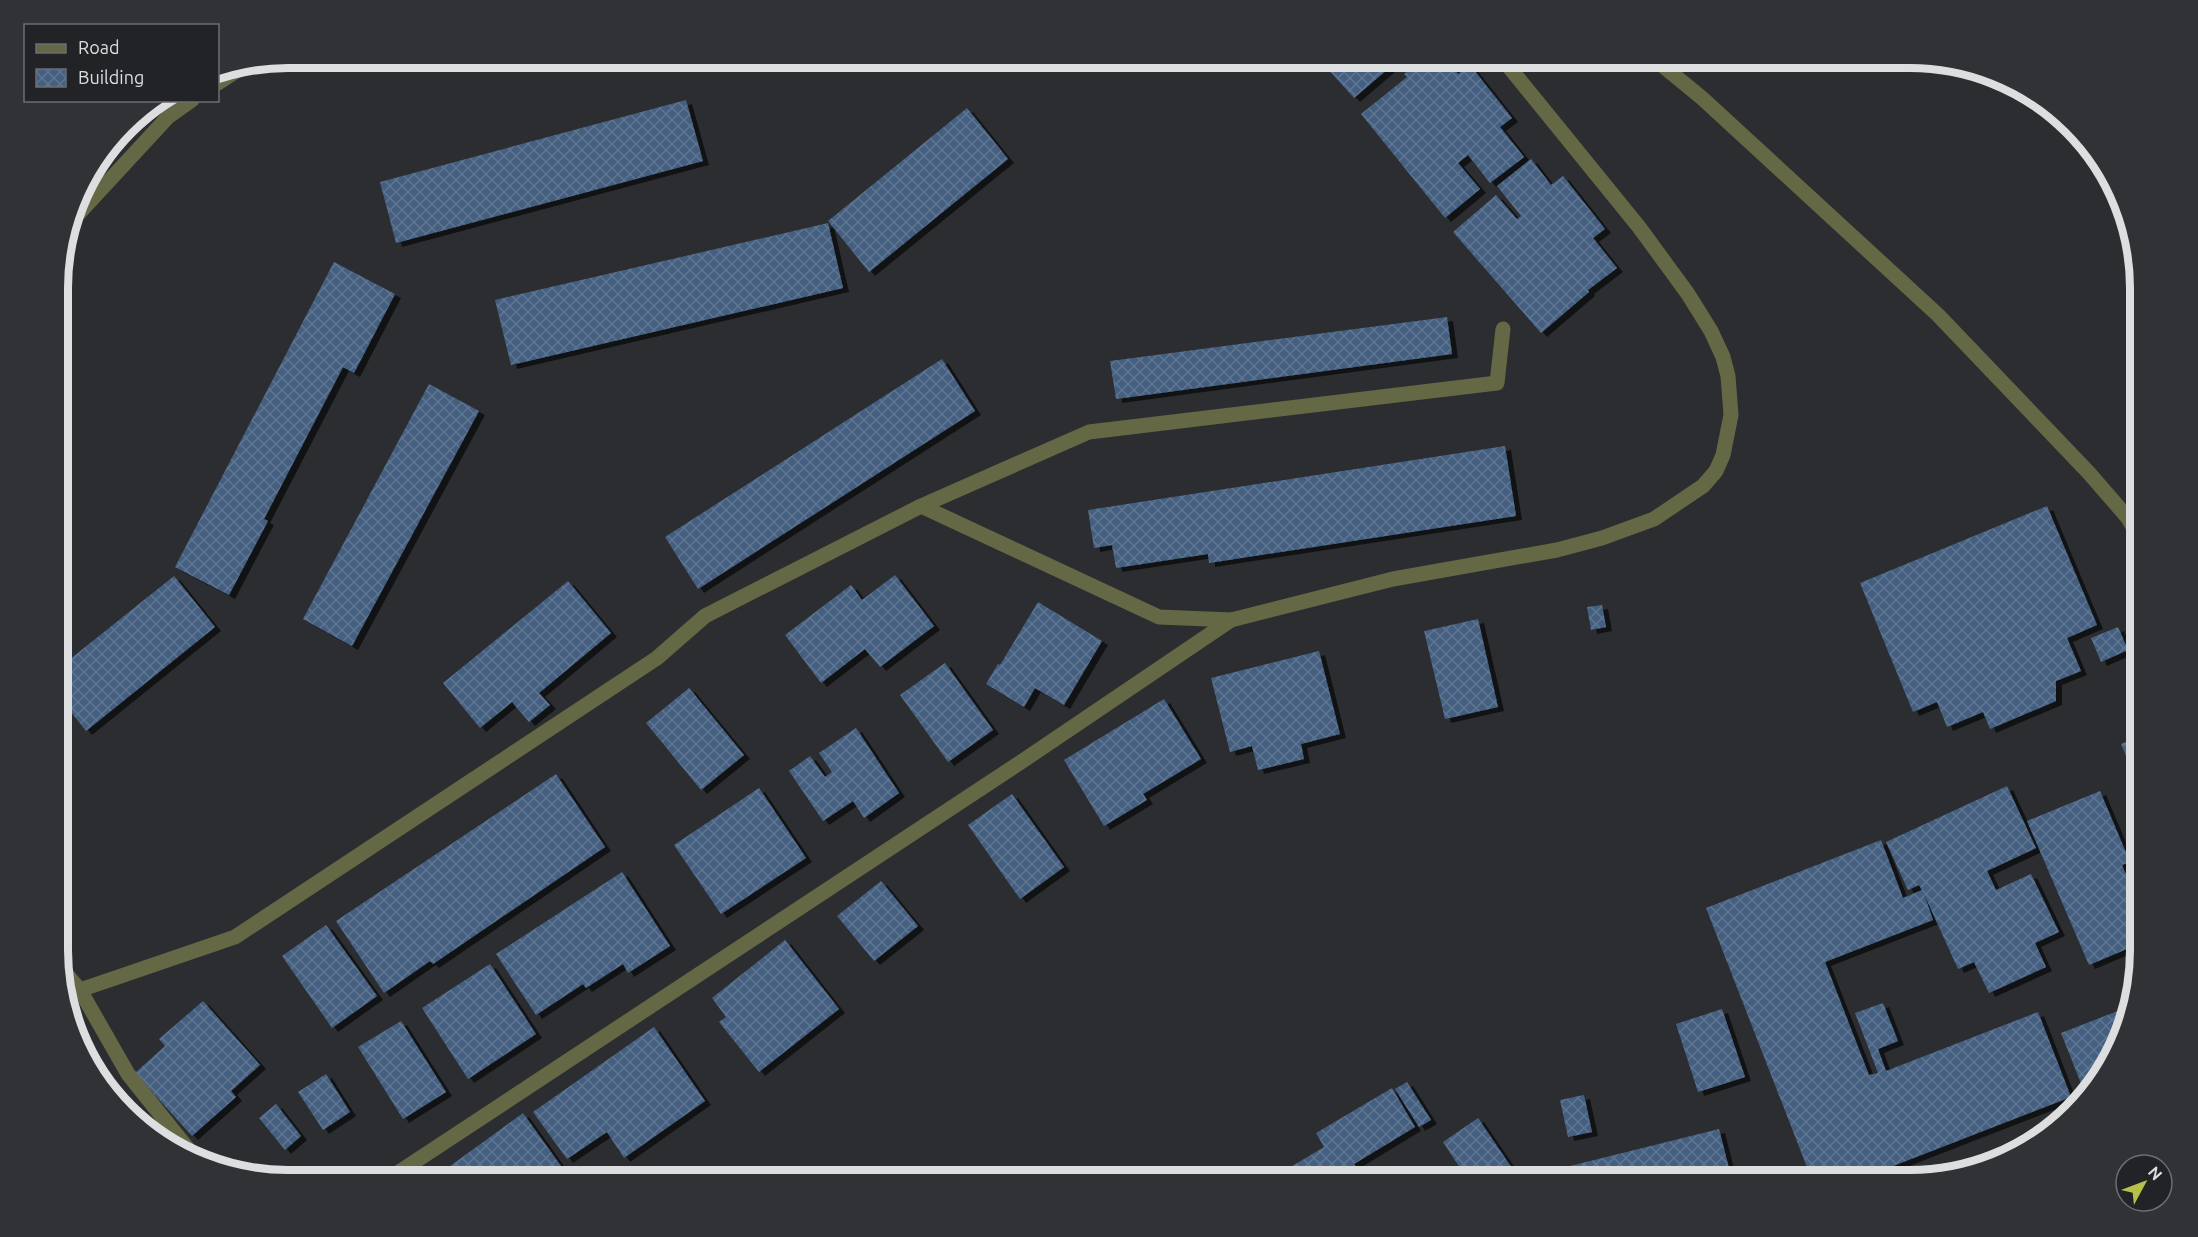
<svg xmlns="http://www.w3.org/2000/svg" width="2198" height="1237" font-family="Ubuntu,sans-serif">
<style>
.building{fill:url(#building-cross-hatch);filter:url(#shadow)}
.lines{fill:none;stroke-linecap:round;stroke-linejoin:round}
.service{stroke:#646844;stroke-width:15}
.minor{stroke:#646844;stroke-width:15}
.trunk{stroke:#a4ae56;stroke-width:16}
.rim{fill:none;stroke:#dddee0;stroke-width:8}
</style>
<defs>
<pattern id="building-cross-hatch" width="8" height="8" patternUnits="userSpaceOnUse" patternTransform="scale(1.5)"><rect width="8" height="8" fill="#455f80"/><path d="M0 0l8 8M0 8l8-8" fill="none" stroke="#5f7692"/></pattern>
<filter id="shadow"><feDropShadow dx="6" dy="4" stdDeviation="0" flood-color="#0009"/></filter>
</defs>
<rect width="100%" height="100%" fill="#2b2d30"/>
<g class="building">
<path d="M 1317,57 L 1402,57 L 1354,98 Z"/>
<path d="M 1426,57 L 1445,57 L 1458,74 L 1470,65 L 1512,118 L 1500,127 L 1524,157 L 1490,183 L 1468,155 L 1458,163 L 1480,189 L 1445,218 L 1361,114 L 1407,77 L 1404,74 Z"/>
<path d="M 686,100 L 703,161 L 396,243 L 380,182 Z"/>
<path d="M 967,108 L 1008,159 L 869,272 L 828,221 Z"/>
<path d="M 1531,159 L 1551,185 L 1563,176 L 1605,229 L 1593,238 L 1617,268 L 1588,290 L 1589,292 L 1541,333 L 1453,232 L 1496,195 L 1517,219 L 1521,216 L 1497,186 Z"/>
<path d="M 828,223 L 843,288 L 511,365 L 495,300 Z"/>
<path d="M 334,262 L 395,294 L 354,373 L 343,367 L 264,519 L 268,521 L 229,595 L 175,567 Z"/>
<path d="M 1447,317 L 1452,354 L 1116,399 L 1110,361 Z"/>
<path d="M 942,359 L 975,411 L 698,589 L 665,537 Z"/>
<path d="M 429,384 L 479,411 L 352,646 L 303,619 Z"/>
<path d="M 1505,446 L 1516,516 L 1209,563 L 1208,554 L 1116,568 L 1112,545 L 1094,548 L 1088,510 Z"/>
<path d="M 2047,506 L 2097,625 L 2067,638 L 2081,671 L 2056,681 L 2056,701 L 1990,729 L 1983,712 L 1947,727 L 1937,702 L 1913,712 L 1860,583 Z"/>
<path d="M 895,575 L 934,626 L 880,667 L 865,649 L 821,683 L 785,635 L 851,585 L 862,600 Z"/>
<path d="M 174,576 L 215,627 L 86,731 L 59,697 L 59,668 Z"/>
<path d="M 568,581 L 611,633 L 539,693 L 550,705 L 529,722 L 512,702 L 480,728 L 443,683 Z"/>
<path d="M 1038,602 L 1102,641 L 1064,705 L 1035,688 L 1024,707 L 986,684 L 998,664 L 1000,665 Z"/>
<path d="M 1602,605 L 1606,627 L 1591,630 L 1587,607 Z"/>
<path d="M 1478,619 L 1498,707 L 1445,719 L 1424,631 Z"/>
<path d="M 2118,627 L 2128,650 L 2101,662 L 2091,638 Z"/>
<path d="M 1319,651 L 1340,734 L 1301,744 L 1304,759 L 1258,770 L 1252,746 L 1230,752 L 1211,678 Z"/>
<path d="M 945,663 L 993,730 L 948,762 L 900,695 Z"/>
<path d="M 689,688 L 744,755 L 701,790 L 646,723 Z"/>
<path d="M 1164,699 L 1201,759 L 1143,794 L 1147,800 L 1104,826 L 1064,760 Z"/>
<path d="M 856,728 L 899,793 L 864,818 L 853,801 L 823,821 L 789,771 L 810,756 L 825,777 L 832,772 L 819,753 Z"/>
<path d="M 2140,736 L 2141,767 L 2132,770 L 2121,744 Z"/>
<path d="M 556,774 L 605,847 L 433,964 L 430,961 L 384,993 L 336,921 Z"/>
<path d="M 2007,786 L 2036,848 L 1987,871 L 1996,890 L 2031,874 L 2059,932 L 2035,943 L 2046,967 L 1989,993 L 1974,962 L 1958,969 L 1924,894 L 1933,920 L 1825,962 L 1869,1075 L 1878,1073 L 1855,1013 L 1883,1003 L 1898,1041 L 1878,1049 L 1886,1071 L 2038,1012 L 2071,1097 L 1857,1180 L 1812,1180 L 1706,908 L 1881,840 L 1903,898 L 1922,890 L 1919,885 L 1908,890 L 1886,842 Z"/>
<path d="M 759,788 L 806,858 L 721,914 L 674,845 Z"/>
<path d="M 2100,791 L 2130,862 L 2122,865 L 2141,910 L 2141,943 L 2089,965 L 2027,821 Z"/>
<path d="M 1012,794 L 1064,867 L 1020,899 L 968,825 Z"/>
<path d="M 622,872 L 670,946 L 628,973 L 623,964 L 586,988 L 583,984 L 536,1015 L 496,954 Z"/>
<path d="M 881,881 L 918,926 L 874,961 L 837,916 Z"/>
<path d="M 326,925 L 377,996 L 332,1028 L 282,956 Z"/>
<path d="M 785,940 L 839,1009 L 759,1072 L 719,1022 L 726,1017 L 712,998 Z"/>
<path d="M 490,964 L 536,1034 L 468,1079 L 422,1008 Z"/>
<path d="M 203,1001 L 260,1065 L 231,1091 L 236,1097 L 192,1136 L 135,1073 L 165,1046 L 159,1039 Z"/>
<path d="M 2128,1007 L 2110,1064 L 2086,1096 L 2061,1033 Z"/>
<path d="M 1722,1009 L 1745,1077 L 1698,1092 L 1676,1024 Z"/>
<path d="M 401,1021 L 446,1092 L 403,1119 L 358,1047 Z"/>
<path d="M 654,1027 L 705,1101 L 624,1158 L 607,1132 L 567,1159 L 533,1112 Z"/>
<path d="M 326,1074 L 350,1112 L 323,1130 L 298,1092 Z"/>
<path d="M 1407,1082 L 1431,1120 L 1419,1127 L 1395,1089 Z"/>
<path d="M 1392,1088 L 1415,1127 L 1354,1164 L 1362,1177 L 1357,1180 L 1269,1180 L 1324,1147 L 1316,1133 Z"/>
<path d="M 1584,1095 L 1592,1132 L 1568,1137 L 1560,1100 Z"/>
<path d="M 276,1104 L 301,1136 L 285,1150 L 259,1118 Z"/>
<path d="M 523,1113 L 571,1180 L 454,1180 L 446,1169 Z"/>
<path d="M 1478,1118 L 1520,1180 L 1468,1180 L 1443,1142 Z"/>
<path d="M 1719,1129 L 1732,1180 L 1574,1180 L 1570,1166 Z"/>
<path d="M 435,1169 L 443,1180 L 419,1180 Z"/>
</g>
<g class="lines">
<g class="service">
<path d="M 218,83 L 244,66"/>
<path d="M 70,223 L 168,117 L 192,100"/>
</g>
<g class="minor">
<path d="M 1652,57 L 1702,98 L 1938,315 L 2089,473 L 2128,518 L 2140,540"/>
<path d="M 921,506 L 1159,617 L 1231,620 L 1393,579 L 1557,550 L 1602,538 L 1654,519 L 1703,486 L 1716,471 L 1723,455 L 1731,415 L 1728,376 L 1723,357 L 1711,331 L 1688,294 L 1639,227 L 1501,57"/>
<path d="M 59,966 L 80,990 L 128,1074 L 196,1159"/>
<path d="M 80,990 L 235,937 L 657,658 L 705,616 L 921,506 L 1089,432 L 1497,383 L 1503,329"/>
<path d="M 387,1180 L 1024,760 L 1231,620"/>
</g>
<path class="trunk" d="M 2093,151 L 2132,228"/>
</g>
<path d="M0 0H2198V1237H0ZM288 68H1910A220 220 0 0 1 2130 288V950A220 220 0 0 1 1910 1170H288A220 220 0 0 1 68 950V288A220 220 0 0 1 288 68Z" fill="#303235" fill-rule="evenodd"/>
<path class="rim" d="M288 68H1910A220 220 0 0 1 2130 288V950A220 220 0 0 1 1910 1170H288A220 220 0 0 1 68 950V288A220 220 0 0 1 288 68Z"/>
<rect x="24" y="24" width="195" height="78" fill="#212326" stroke="#6c6e70" stroke-width="1.5"/>
<rect x="36" y="44" width="30" height="9" fill="#646844" stroke="#6c6e70" stroke-width="1.5"/>
<text x="78" y="54" font-size="18" fill="#dddee0">Road</text>
<rect x="36" y="69" width="30" height="18" fill="url(#building-cross-hatch)" stroke="#6c6e70" stroke-width="1.5"/>
<text x="78" y="84" font-size="18" fill="#dddee0">Building</text>
<g transform="translate(2144 1183) rotate(49)"><circle r="28" fill="#212326" stroke="#6c6e70" stroke-width="1.5"/>
<path d="M0-4.5L10 22L0 15L-10 22Z" fill="#b6c148"/>
<text y="-9" font-size="16" font-weight="bold" text-anchor="middle" fill="#dddee0">N</text>
</g>
</svg>
